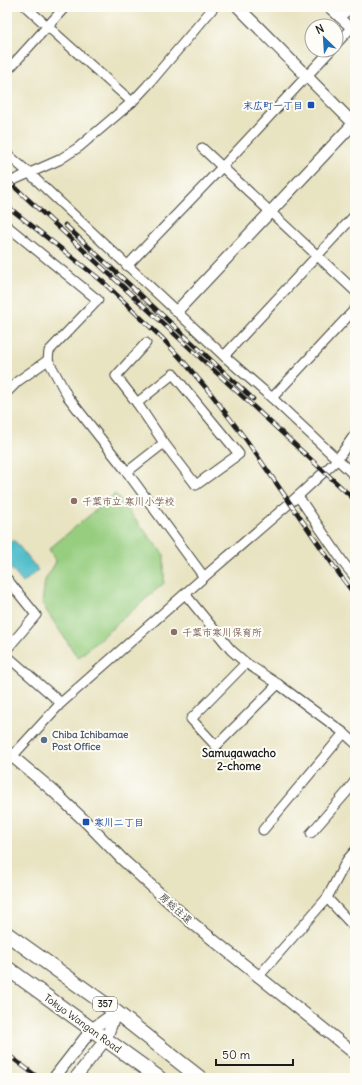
<svg xmlns="http://www.w3.org/2000/svg" width="362" height="1085" font-family="Delius,'Klee One',sans-serif">
<style>
.green{fill:#96cd7f;stroke:#59744e}
.water{fill:#51beca;stroke:#366d73}
.lines{fill:none;stroke-linecap:round;stroke-linejoin:round}
.minor-casing{stroke:#3b3a35;stroke-width:11}
.tertiary-casing{stroke:#3b3a35;stroke-width:13}
.trunk-casing{stroke:#3b3a35;stroke-width:16}
.minor{stroke:#fff;stroke-width:9}
.tertiary{stroke:#fff;stroke-width:11}
.trunk{stroke:#fff;stroke-width:14}
.rail-casing{stroke:#1c1c1c;stroke-width:4.5}
.rail{stroke:#fdfcf7;stroke-width:3;stroke-dasharray:9;stroke-linecap:butt}
.transit-dot{fill:#1a4fb4;stroke:#fdfcf7;stroke-width:1.5}
.education-dot{fill:#8d6e63;stroke:#fdfcf7;stroke-width:1.5}
.service-dot{fill:#5c6f8a;stroke:#fdfcf7;stroke-width:1.5}
.labels{text-anchor:middle;stroke-width:4;stroke-linejoin:round;paint-order:stroke}
.shield{fill:#fdfcf7;stroke:#605f5e;stroke-width:1}
.shield-label{font-size:9px;font-weight:bold;fill:#1c1c1c}
.transit-label{font-size:10px;font-weight:bold;fill:#164399;stroke:#fdfcf7;text-anchor:end}
.education-label{font-size:10px;font-weight:bold;fill:#785e54;stroke:#fdfcf7;text-anchor:start}
.service-label{font-size:10px;font-weight:bold;fill:#4e5e75;stroke:#fdfcf7;text-anchor:start}
.street-label{font-size:10px;fill:#1c1c1c;stroke:#fdfcf7}
.neighbourhood-label{font-size:11px;font-weight:bold;fill:#1c1c1c;stroke:#fdfcf7}
</style>
<rect width="100%" height="100%" fill="#fdfcf7"/>
<filter id="ink" filterUnits="userSpaceOnUse"><feTurbulence type="fractalNoise" baseFrequency=".025" numOctaves="2"/><feDisplacementMap in="SourceGraphic" scale="8" xChannelSelector="R" yChannelSelector="G"/><feConvolveMatrix kernelMatrix="1 2 1 2 8 2 1 2 1" color-interpolation-filters="sRGB"/></filter>
<filter id="wash" filterUnits="userSpaceOnUse"><feTurbulence type="fractalNoise" baseFrequency=".012" numOctaves="4" result="noise"/><feDisplacementMap in="SourceGraphic" scale="16" xChannelSelector="R" yChannelSelector="G"/><feGaussianBlur stdDeviation="0.9" result="paint"/><feColorMatrix in="noise" values="0 0 0 0 0 0 0 0 0 0 0 0 0 0 0 0 0 1.4 0 .05"/><feComposite in="paint" operator="in"/></filter>
<g filter="url(#wash)">
<rect width="100%" height="100%" fill="#e8e3c1"/>
<path class="green" d="M 115,494 L 164,555 L 164,583 L 78,658 L 42,604 L 45,580 L 56,562 L 49,549 Z"/>
<path class="water" d="M 14,540 L 38,570 L 23,583 L 7,564 L 7,545 Z"/>
</g>
<g filter="url(#ink)">
<g class="lines">
<g class="minor-casing">
<g id="minor">
<path d="M 26,7 L 132,102"/>
<path d="M 328,7 L 351,28 L 336,44"/>
<path d="M 339,17 L 353,7"/>
<path d="M 7,71 L 65,7"/>
<path d="M 202,148 L 355,291"/>
<path d="M 7,154 L 29,173 L 224,356 L 272,398 L 355,476"/>
<path d="M 7,183 L 59,160 L 79,147 L 132,102 L 147,86 L 214,7"/>
<path d="M 7,226 L 98,300 L 49,351 L 48,360 L 68,397 L 127,472 L 204,577"/>
<path d="M 127,266 L 224,165 L 331,50"/>
<path d="M 224,356 L 355,215"/>
<path d="M 173,374 L 239,454 L 196,485 L 164,443 L 137,403 Z"/>
<path d="M 7,392 L 18,381 L 48,360"/>
<path d="M 272,398 L 355,309"/>
<path d="M 137,403 L 116,376 L 146,343"/>
<path d="M 127,472 L 164,443"/>
<path d="M 298,496 L 345,565 L 355,577"/>
<path d="M 7,579 L 36,615 L 7,649"/>
<path d="M 185,594 L 231,650 L 246,663 L 278,684 L 344,733 L 355,743"/>
<path d="M 7,656 L 61,703"/>
<path d="M 246,663 L 191,719 L 216,746 L 278,684"/>
<path d="M 7,762 L 61,703 L 204,577 L 298,496 L 337,460 L 355,434"/>
<path d="M 263,830 L 344,733"/>
<path d="M 311,833 L 346,793 L 355,781"/>
<path d="M 327,898 L 353,926 L 355,925"/>
<path d="M 258,977 L 327,898 L 347,860 L 355,851"/>
</g>
</g>
<g class="tertiary-casing">
<g id="tertiary">
<path d="M 238,7 L 355,125"/>
<path d="M 177,311 L 355,122"/>
<path d="M 7,752 L 51,789 L 86,822 L 123,860 L 191,922 L 355,1054"/>
<path d="M 54,1078 L 92,1029 L 116,1012"/>
<path d="M 75,1078 L 106,1039 L 116,1012"/>
</g>
</g>
<g class="trunk-casing">
<g id="trunk">
<path d="M 7,934 L 116,1012 L 200,1078"/>
<path d="M 7,968 L 159,1078"/>
</g>
</g>
<use href="#minor" class="minor"/>
<use href="#tertiary" class="tertiary"/>
<use href="#trunk" class="trunk"/>
<g class="rail-casing">
<g id="rail">
<path d="M 7,180 L 355,500"/>
<path d="M 7,206 L 102,281 L 163,339 L 184,362 L 212,395 L 247,441 L 342,578 L 355,595"/>
<path d="M 65,225 L 253,399"/>
<path d="M 7,1054 L 39,1078"/>
</g>
</g>
<use href="#rail" class="rail"/>
</g>
</g>
<g class="transit-dot">
<rect x="307" y="101" width="8" height="8" rx="2"/>
<rect x="82" y="818" width="8" height="8" rx="2"/>
</g>
<g class="education-dot">
<circle cx="74" cy="501" r="4"/>
<circle cx="174" cy="632" r="4"/>
</g>
<circle class="service-dot" cx="44" cy="740" r="4"/>
<g class="labels">
<rect class="shield" x="93" y="997" width="24" height="14" rx="3"/>
<g class="shield-label">
<text x="105" y="1007">357</text>
</g>
<g class="transit-label">
<text x="303" y="109">末広町一丁目</text>
<text x="94" y="826" text-anchor="start">寒川二丁目</text>
</g>
<g class="education-label">
<text x="82" y="505">千葉市立 寒川小学校</text>
<text x="182" y="636">千葉市寒川保育所</text>
</g>
<g class="service-label">
<text x="52" y="738">Chiba Ichibamae<tspan x="52" dy="12">Post Office</tspan></text>
</g>
<g class="street-label">
<text transform="translate(176 908) rotate(42)" y="4">房総往還</text>
<text transform="translate(83 1023) rotate(36)" y="4">Tokyo Wangan Road</text>
</g>
<g class="neighbourhood-label">
<text x="239" y="757">Samugawacho<tspan x="239" dy="13">2-chome</tspan></text>
</g>
</g>
<rect width="362" height="1085" fill="none" stroke="#fdfcf7" stroke-width="24"/>
<g transform="translate(324 38) rotate(335)"><circle r="19" fill="#fdfcf7" stroke="#a3a29f"/>
<path d="M0-3L7 15L0 10L-7 15Z" fill="#1f6fb2"/>
<text y="-6" font-size="11" font-weight="bold" text-anchor="middle" fill="#1c1c1c">N</text>
</g>
<path d="M216 1059v6h77v-6" fill="none" stroke="#1c1c1c" stroke-width="2"/>
<text x="222" y="1059" font-size="12" fill="#1c1c1c" stroke="#fdfcf7" stroke-width="3" paint-order="stroke">50 m</text>
</svg>
